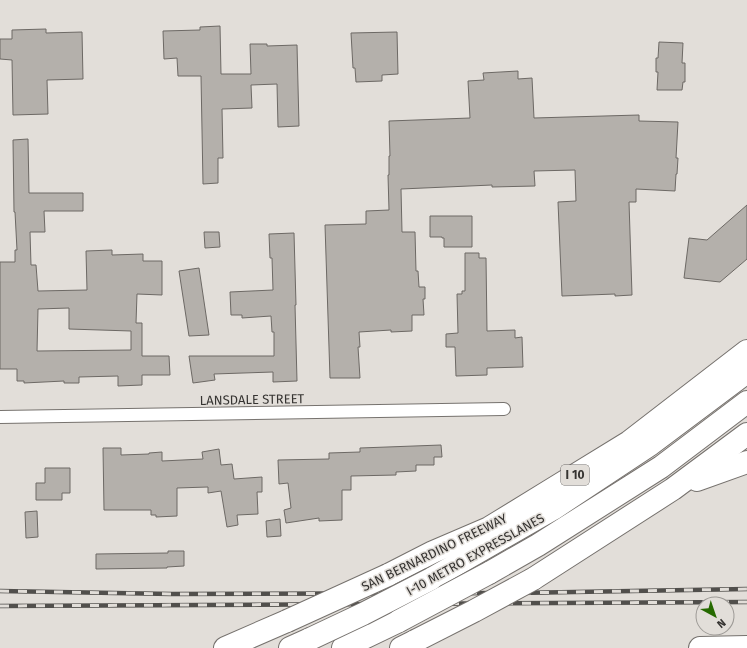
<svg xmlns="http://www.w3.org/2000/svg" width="747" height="648" font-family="'Fira Sans',sans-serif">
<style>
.building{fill:#b4b0ab;stroke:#6d6965;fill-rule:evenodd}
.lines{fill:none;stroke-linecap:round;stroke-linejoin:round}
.street-casing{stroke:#76726e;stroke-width:14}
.highway-casing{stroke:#76726e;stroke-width:24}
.street{stroke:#fff;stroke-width:12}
.highway{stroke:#fff;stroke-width:22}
.rail-casing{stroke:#514f4c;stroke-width:4.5}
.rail{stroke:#e2ded9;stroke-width:3;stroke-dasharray:9;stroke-linecap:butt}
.highway-bridge-casing{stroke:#76726e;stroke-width:24;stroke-linecap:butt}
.highway-bridge{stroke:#fff;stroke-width:22}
.labels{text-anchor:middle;stroke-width:3;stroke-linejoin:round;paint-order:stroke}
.shield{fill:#e2ded9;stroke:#6a6764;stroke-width:1}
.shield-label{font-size:12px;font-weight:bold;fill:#363432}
.street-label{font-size:13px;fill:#363432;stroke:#e2ded9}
</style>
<rect width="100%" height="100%" fill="#e2ded9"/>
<g class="building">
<path d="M 220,26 L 221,74 L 251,74 L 250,44 L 267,44 L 267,46 L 297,45 L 299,126 L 278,127 L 277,84 L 251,85 L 252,108 L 222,109 L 223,158 L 218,158 L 218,183 L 203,184 L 201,76 L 178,76 L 177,58 L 164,59 L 163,31 L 200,30 L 200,27 Z"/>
<path d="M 46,29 L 46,33 L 82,32 L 83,79 L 47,80 L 48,114 L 13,115 L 12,60 L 0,59 L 0,39 L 12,39 L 12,30 Z"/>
<path d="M 397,32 L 398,74 L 382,75 L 382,81 L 356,82 L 355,68 L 353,68 L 351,33 Z"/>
<path d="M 659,42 L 683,43 L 682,63 L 685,63 L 685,82 L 683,82 L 682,90 L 657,90 L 658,72 L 656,72 L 656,58 L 658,58 Z"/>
<path d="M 518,71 L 518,79 L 532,78 L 534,118 L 639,115 L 639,121 L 678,122 L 676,158 L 678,158 L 677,174 L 676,174 L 675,191 L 636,189 L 636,202 L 629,202 L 632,295 L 615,296 L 615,294 L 562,296 L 558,202 L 576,201 L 575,170 L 534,171 L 535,186 L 492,187 L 492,185 L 401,189 L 402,232 L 415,232 L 416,271 L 418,271 L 419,287 L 425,287 L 425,299 L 423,299 L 424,315 L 412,315 L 412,331 L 391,332 L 391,330 L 359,332 L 360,347 L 358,347 L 360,378 L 330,378 L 325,225 L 366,224 L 366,211 L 389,210 L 388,175 L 389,175 L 389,156 L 390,156 L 389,121 L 470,118 L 468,81 L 484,80 L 483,73 Z"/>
<path d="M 28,139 L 29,193 L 83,193 L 83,211 L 44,211 L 45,232 L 30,232 L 31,265 L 36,265 L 38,291 L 87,290 L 86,251 L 112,250 L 112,255 L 143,254 L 143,261 L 162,261 L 162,295 L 137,294 L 136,323 L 142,323 L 142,356 L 169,356 L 170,375 L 142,375 L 142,385 L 118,386 L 118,376 L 79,377 L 79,383 L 64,383 L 64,381 L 24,383 L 24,381 L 17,381 L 17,369 L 0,369 L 0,262 L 15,262 L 15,250 L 17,250 L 15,212 L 14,212 L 13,140 ZM 69,308 L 69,329 L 131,331 L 131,350 L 37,351 L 38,309 Z"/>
<path d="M 747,205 L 747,259 L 720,282 L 684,278 L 689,238 L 707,240 Z"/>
<path d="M 430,216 L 472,216 L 472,247 L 444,247 L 444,238 L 442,238 L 442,237 L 430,237 Z"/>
<path d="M 204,232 L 219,232 L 220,247 L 205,248 Z"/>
<path d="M 294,233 L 296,305 L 295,305 L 297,381 L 273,382 L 273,372 L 214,374 L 215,380 L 193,383 L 189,356 L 274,356 L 274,332 L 272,332 L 271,316 L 242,318 L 242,315 L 231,315 L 230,292 L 273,290 L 272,258 L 270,258 L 269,234 Z"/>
<path d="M 465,253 L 479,253 L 479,258 L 486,258 L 487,331 L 515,330 L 515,338 L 522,337 L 523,367 L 487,368 L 487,375 L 456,376 L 455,347 L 446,347 L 446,334 L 458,333 L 457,294 L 462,294 L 462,291 L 465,291 Z"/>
<path d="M 199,268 L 209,335 L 189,336 L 179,271 Z"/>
<path d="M 441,445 L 442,457 L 434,457 L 434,465 L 416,465 L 416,471 L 396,472 L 396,475 L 351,476 L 351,490 L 342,490 L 342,520 L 319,521 L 319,518 L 286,523 L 284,510 L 291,508 L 288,483 L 279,484 L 278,460 L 329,459 L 329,453 L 360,452 L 360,448 Z"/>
<path d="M 103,448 L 121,448 L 121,455 L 149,454 L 149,453 L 162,452 L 162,461 L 203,459 L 202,452 L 219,449 L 221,465 L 232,464 L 234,479 L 262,477 L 262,492 L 257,492 L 258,514 L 237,515 L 238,525 L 227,527 L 221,491 L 208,493 L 208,487 L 177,488 L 177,516 L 156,517 L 156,515 L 151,515 L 151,510 L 104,510 Z"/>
<path d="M 45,468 L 70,468 L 70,493 L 62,493 L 62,500 L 36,500 L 36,483 L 45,483 Z"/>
<path d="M 37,511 L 38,537 L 26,538 L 25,512 Z"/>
<path d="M 280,519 L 281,536 L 267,537 L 266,521 Z"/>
<path d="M 168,551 L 184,551 L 184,566 L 167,567 L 167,568 L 96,569 L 96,554 L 168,553 Z"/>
</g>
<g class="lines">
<g class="street-casing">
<path id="street" d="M 0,417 L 504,409"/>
</g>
<g class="highway-casing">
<g id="highway">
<path d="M 697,480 L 747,462"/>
<path d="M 489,573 L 538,545 L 661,467 L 747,402"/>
<path d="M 388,575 L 433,552 L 489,528 L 551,490 L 629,442 L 747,351"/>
<path d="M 431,579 L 553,509 L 651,444 L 747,372"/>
<path d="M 533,579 L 673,489 L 747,434"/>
<path d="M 225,648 L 287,621"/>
<path d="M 290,648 L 310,639"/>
<path d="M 343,648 L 399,621"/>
<path d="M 401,648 L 415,641"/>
<path d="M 700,648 L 747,647"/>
</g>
</g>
<use href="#street" class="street"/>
<use href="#highway" class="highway"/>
<g class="rail-casing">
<g id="rail">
<path d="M 0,591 L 172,594 L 517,593 L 747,589"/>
<path d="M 0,606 L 747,602"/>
</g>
</g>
<use href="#rail" class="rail"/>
<g class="highway-bridge-casing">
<g id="highway-bridge">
<path d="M 287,621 L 388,575"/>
<path d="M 399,621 L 489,573"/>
<path d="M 310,639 L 363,614 L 431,579"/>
<path d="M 415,641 L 474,611 L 533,579"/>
</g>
</g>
<use href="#highway-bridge" class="highway-bridge"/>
</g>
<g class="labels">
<rect class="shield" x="561" y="465" width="28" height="20" rx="3"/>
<g class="shield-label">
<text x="575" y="479">I 10</text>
</g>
<g class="street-label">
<text transform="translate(252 399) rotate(-1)" y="5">LANSDALE STREET</text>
<text transform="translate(434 552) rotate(-26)" y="5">SAN BERNARDINO FREEWAY</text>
<text transform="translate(475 554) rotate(-29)" y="5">I-10 METRO EXPRESSLANES</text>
</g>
</g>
<g transform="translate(715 616) rotate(140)"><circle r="19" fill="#e2ded9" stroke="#9d9a96"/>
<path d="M0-3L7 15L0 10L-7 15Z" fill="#266a00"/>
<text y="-6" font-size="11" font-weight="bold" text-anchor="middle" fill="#363432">N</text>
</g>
</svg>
